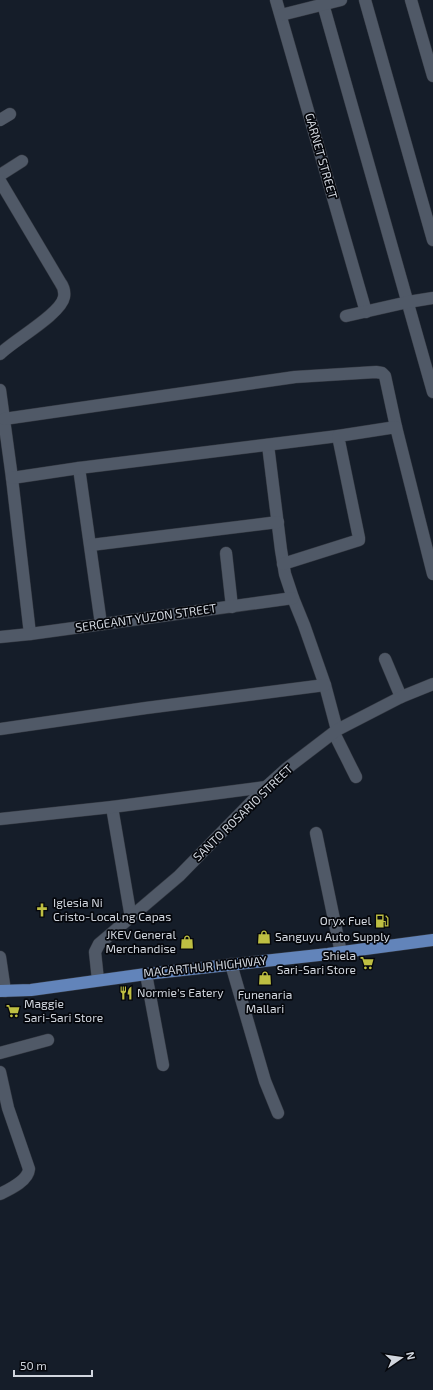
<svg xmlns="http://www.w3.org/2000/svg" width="433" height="1390" font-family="'Exo 2',sans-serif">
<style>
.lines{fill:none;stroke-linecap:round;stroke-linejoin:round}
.minor-casing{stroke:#343942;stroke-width:13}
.tertiary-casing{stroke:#343942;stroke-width:13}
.trunk-casing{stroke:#343942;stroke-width:13}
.minor{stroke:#505967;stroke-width:12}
.tertiary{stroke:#505967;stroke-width:12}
.trunk{stroke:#6284ba;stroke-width:12}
.labels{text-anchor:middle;stroke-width:3.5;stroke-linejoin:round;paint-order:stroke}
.street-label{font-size:12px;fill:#d1d6de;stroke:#05070c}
.poi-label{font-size:12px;fill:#d1d6de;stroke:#05070c;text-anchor:start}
</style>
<rect width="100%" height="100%" fill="#151d29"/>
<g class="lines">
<g class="minor-casing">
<g id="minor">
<path d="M 276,0 L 366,312"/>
<path d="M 365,0 L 433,240"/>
<path d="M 411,0 L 433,76"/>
<path d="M 323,4 L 433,392"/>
<path d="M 281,15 L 341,0"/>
<path d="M 0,120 L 10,114"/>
<path d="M 0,175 L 22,161"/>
<path d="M 0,181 L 60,282 C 63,286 65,291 64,297 C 61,314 14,340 0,354"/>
<path d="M 346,316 L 408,302 L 433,298"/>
<path d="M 0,390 L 12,478 L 30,634"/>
<path d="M 4,419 L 295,377 L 376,372 L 382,373 L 385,376 L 396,427"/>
<path d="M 268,445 L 281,550 L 285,574 L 293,598 L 304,625 L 325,685 L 337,730"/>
<path d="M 79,468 L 101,624"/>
<path d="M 12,478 L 79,468 L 338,436"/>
<path d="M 91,545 L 278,522"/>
<path d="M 226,553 L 232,607"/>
<path d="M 283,564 L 359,540 L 359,538 L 338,436 L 396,427 L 433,574"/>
<path d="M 0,637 L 30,634 L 293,598"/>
<path d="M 385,659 L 401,697"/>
<path d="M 0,729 L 146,708 L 325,685"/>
<path d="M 334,733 L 356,777"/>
<path d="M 112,807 L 131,918"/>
<path d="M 0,819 L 112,807 L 266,787"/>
<path d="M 316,833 L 341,953"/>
<path d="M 0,957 L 5,991"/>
<path d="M 231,964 L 265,1081 L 278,1113"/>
<path d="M 146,974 L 163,1065"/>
<path d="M 0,1053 L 48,1040"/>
<path d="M 0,1072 L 8,1108 L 29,1169 C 28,1181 10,1189 0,1194"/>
</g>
</g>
<g class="tertiary-casing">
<path id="tertiary" d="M 98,980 L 95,952 L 99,944 L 179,876 L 266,787 L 286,769 L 337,730 L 401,697 L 433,684"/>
</g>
<g class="trunk-casing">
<path id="trunk" d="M 0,991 L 31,990 L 146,974 L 328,954 L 433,940"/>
</g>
<use href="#minor" class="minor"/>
<use href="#tertiary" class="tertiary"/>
<use href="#trunk" class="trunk"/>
</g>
<defs>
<g id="church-bare" transform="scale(1.08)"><path d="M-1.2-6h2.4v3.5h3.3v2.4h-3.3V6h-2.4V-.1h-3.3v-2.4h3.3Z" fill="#bebf42" stroke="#05070c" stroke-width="2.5" paint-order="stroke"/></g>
<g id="fuel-bare" transform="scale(1.08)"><path d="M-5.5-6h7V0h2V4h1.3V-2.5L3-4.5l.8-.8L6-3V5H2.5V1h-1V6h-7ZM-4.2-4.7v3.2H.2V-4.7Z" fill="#bebf42" stroke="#05070c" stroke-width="2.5" paint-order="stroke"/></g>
<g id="shop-bare" transform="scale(1.08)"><path d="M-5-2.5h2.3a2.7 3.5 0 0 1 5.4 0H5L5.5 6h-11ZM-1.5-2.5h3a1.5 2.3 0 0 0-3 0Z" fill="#bebf42" stroke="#05070c" stroke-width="2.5" paint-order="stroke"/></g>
<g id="supermarket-bare" transform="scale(1.08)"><path d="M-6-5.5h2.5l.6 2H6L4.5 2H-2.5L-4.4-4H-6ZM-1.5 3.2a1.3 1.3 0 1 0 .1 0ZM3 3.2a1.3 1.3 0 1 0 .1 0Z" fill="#bebf42" stroke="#05070c" stroke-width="2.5" paint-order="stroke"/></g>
<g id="restaurant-bare" transform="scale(1.08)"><path d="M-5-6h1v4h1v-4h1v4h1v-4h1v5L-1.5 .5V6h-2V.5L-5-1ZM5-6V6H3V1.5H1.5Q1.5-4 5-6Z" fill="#bebf42" stroke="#05070c" stroke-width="2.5" paint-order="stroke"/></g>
</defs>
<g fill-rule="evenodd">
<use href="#church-bare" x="42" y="910"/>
<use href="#fuel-bare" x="382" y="921"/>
<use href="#shop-bare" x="264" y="937"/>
<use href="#shop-bare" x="187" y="942"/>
<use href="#supermarket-bare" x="367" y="963"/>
<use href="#shop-bare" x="265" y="978"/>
<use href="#restaurant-bare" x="126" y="993"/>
<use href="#supermarket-bare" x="13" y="1011"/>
</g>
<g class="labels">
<g class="street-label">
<text transform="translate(321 156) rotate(74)" y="4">GARNET STREET</text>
<text transform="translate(146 618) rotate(-8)" y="4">SERGEANT YUZON STREET</text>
<text transform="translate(243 813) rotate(-44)" y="4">SANTO ROSARIO STREET</text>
<text transform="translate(205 967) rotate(-6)" y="4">MACARTHUR HIGHWAY</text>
</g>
<g class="poi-label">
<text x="53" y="907">Iglesia Ni<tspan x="53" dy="14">Cristo-Local ng Capas</tspan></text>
<text x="371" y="925" text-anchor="end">Oryx Fuel</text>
<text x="176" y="939" text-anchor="end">JKEV General<tspan x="176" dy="14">Merchandise</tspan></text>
<text x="275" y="941">Sanguyu Auto Supply</text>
<text x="356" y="960" text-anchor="end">Shiela<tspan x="356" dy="14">Sari-Sari Store</tspan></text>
<text x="137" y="997">Normie's Eatery</text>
<text x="265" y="999" text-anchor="middle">Funenaria<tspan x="265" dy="14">Mallari</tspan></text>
<text x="24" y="1008">Maggie<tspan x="24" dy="14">Sari-Sari Store</tspan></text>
</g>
</g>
<g transform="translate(401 1358) rotate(77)" stroke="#05070c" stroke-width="3" paint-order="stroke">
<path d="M0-3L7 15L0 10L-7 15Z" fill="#d1d6de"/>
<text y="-6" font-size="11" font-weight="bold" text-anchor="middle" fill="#d1d6de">N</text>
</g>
<path d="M14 1370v6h78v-6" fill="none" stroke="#d1d6de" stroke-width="2"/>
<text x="20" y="1370" font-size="12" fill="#d1d6de" stroke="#05070c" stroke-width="3" paint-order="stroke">50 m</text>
</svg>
